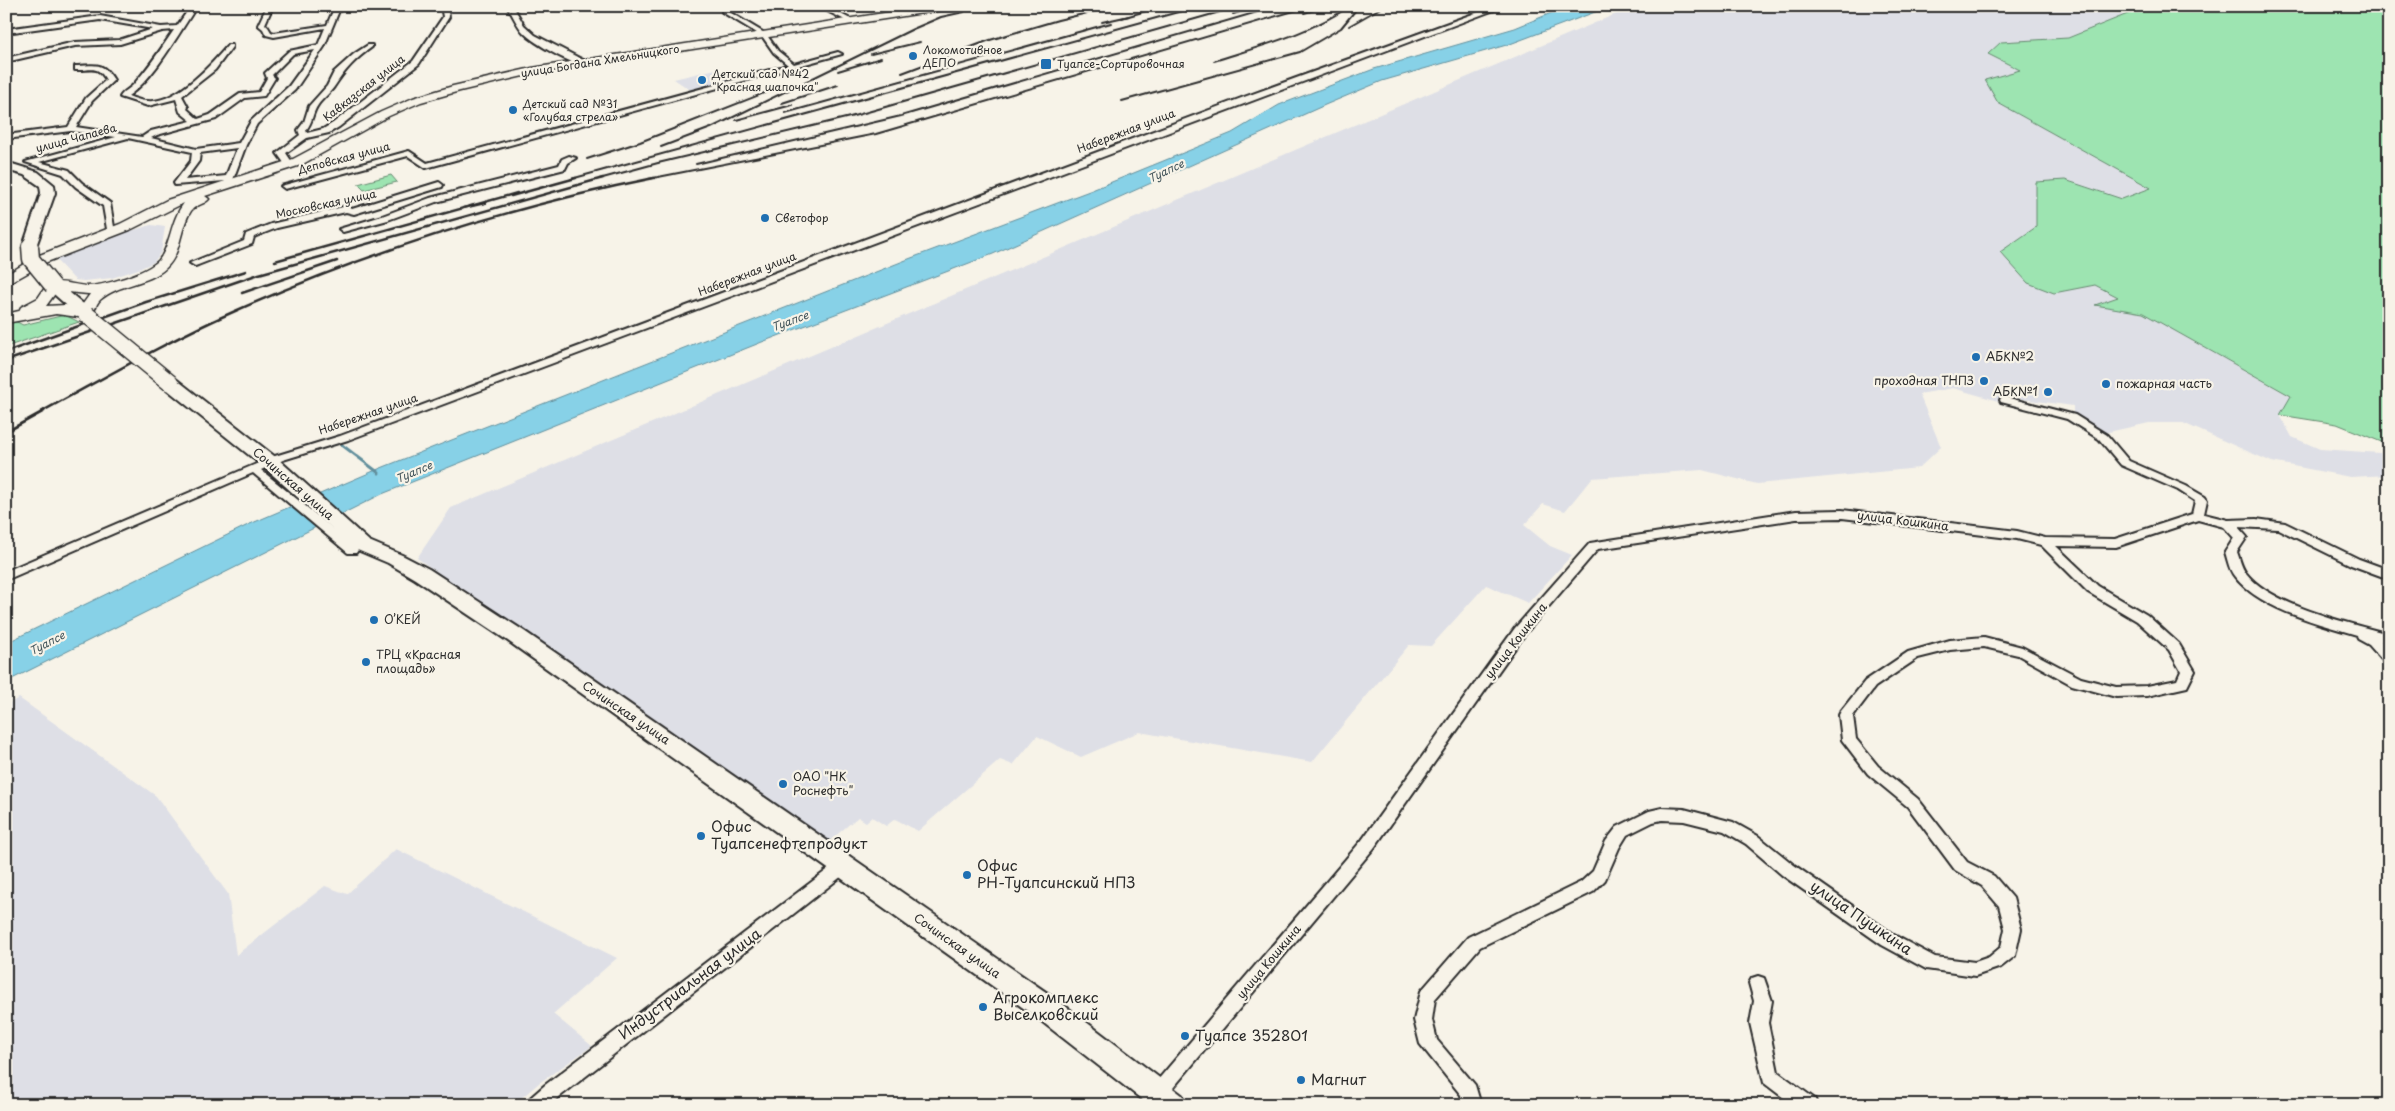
<svg xmlns="http://www.w3.org/2000/svg" width="2395" height="1111" font-family="'Playpen Sans',sans-serif">
<style>
.built{fill:#dedfe6}
.green{fill:#9de4b1;stroke:#64886e}
.water{fill:#87d1e7;stroke:#628f9c}
.lines{fill:none;stroke-linecap:round;stroke-linejoin:round}
.stream{stroke:#628f9c;stroke-width:3}
.minor-casing{stroke:#2b2b2b;stroke-width:4}
.primary-casing{stroke:#2b2b2b;stroke-width:3}
.trunk-casing{stroke:#2b2b2b;stroke-width:4}
.minor{fill:#f7f3e8;fill-rule:evenodd}
.primary{fill:#f7f3e8;fill-rule:evenodd}
.trunk{fill:#f7f3e8;fill-rule:evenodd}
.rail-far2{stroke:#2b2b2b;stroke-width:2}
.rail-far1{stroke:#2b2b2b;stroke-width:2.5}
.rail{stroke:#2b2b2b;stroke-width:3}
.trunk-bridge-casing{stroke:#2b2b2b;stroke-width:19;stroke-linecap:butt}
.trunk-bridge{stroke:#f7f3e8;stroke-width:16}
.poi-dot{fill:#1f6fb2;stroke:#f7f3e8;stroke-width:2}
.labels{text-anchor:middle;stroke-width:4.5;stroke-linejoin:round;paint-order:stroke}
.far-poi-label{font-size:11px;fill:#2b2b2b;stroke:#f7f3e8;text-anchor:start}
.far-street-label{font-size:11px;fill:#2b2b2b;stroke:#f7f3e8}
.far-water-label{font-size:11px;font-style:italic;fill:#42545a;stroke:#f7f3e8}
.poi-label{font-size:12px;fill:#2b2b2b;stroke:#f7f3e8;text-anchor:start}
.street-label{font-size:12px;fill:#2b2b2b;stroke:#f7f3e8}
.near-poi-label{font-size:15px;fill:#2b2b2b;stroke:#f7f3e8;text-anchor:start}
.near-street-label{font-size:15px;fill:#2b2b2b;stroke:#f7f3e8}
</style>
<rect width="100%" height="100%" fill="#f7f3e8"/>
<filter id="ink" filterUnits="userSpaceOnUse"><feTurbulence type="fractalNoise" baseFrequency=".02" numOctaves="2"/><feDisplacementMap in="SourceGraphic" scale="10" xChannelSelector="R" yChannelSelector="G"/><feConvolveMatrix kernelMatrix="1 2 1 2 8 2 1 2 1" color-interpolation-filters="sRGB"/></filter>
<g filter="url(#ink)">
<g class="built">
<path d="M 1635,6 L 2142,6 L 2141,9 L 2068,38 L 2001,42 L 1988,54 L 2020,70 L 1998,103 L 2151,188 L 2122,200 L 2065,180 L 2036,227 L 2000,253 L 2054,293 L 2095,285 L 2118,297 L 2097,305 L 2143,313 L 2292,397 L 2280,415 L 2292,437 L 2320,449 L 2380,453 L 2389,461 L 2389,475 L 2350,477 L 2272,462 L 2183,423 L 2149,423 L 2104,433 L 2073,414 L 2073,406 L 2008,397 L 2002,402 L 1953,388 L 1919,394 L 1941,447 L 1919,468 L 1757,484 L 1702,470 L 1592,478 L 1565,511 L 1543,504 L 1524,525 L 1550,546 L 1572,555 L 1528,603 L 1486,585 L 1431,646 L 1409,645 L 1312,762 L 1139,732 L 1081,757 L 1037,736 L 1013,765 L 1000,760 L 918,831 L 895,819 L 886,826 L 872,817 L 866,822 L 858,817 L 822,847 L 713,765 L 417,558 L 451,508 Z"/>
<path d="M 716,69 L 728,76 L 725,77 L 731,81 L 692,91 L 674,79 Z"/>
<path d="M 151,225 L 165,227 L 161,252 L 154,262 L 141,268 L 112,278 L 84,281 L 75,280 L 55,259 L 113,236 Z"/>
<path d="M 19,698 L 156,796 L 228,894 L 236,955 L 325,886 L 347,894 L 396,849 L 617,958 L 553,1014 L 592,1046 L 539,1083 L 513,1105 L 6,1105 L 6,705 Z"/>
</g>
<g class="green">
<path d="M 2142,6 L 2389,6 L 2389,445 L 2337,424 L 2280,415 L 2291,396 L 2143,313 L 2095,305 L 2118,297 L 2095,285 L 2054,293 L 2028,283 L 2000,252 L 2036,227 L 2036,182 L 2065,180 L 2122,199 L 2151,188 L 1998,103 L 1985,80 L 2020,70 L 1988,54 L 2001,42 L 2068,38 L 2140,9 Z"/>
<path d="M 391,175 L 397,182 L 364,190 L 358,184 Z"/>
<path d="M 65,315 L 79,322 L 6,347 L 6,322 L 13,320 L 23,325 Z"/>
</g>
<path class="water" d="M 1568,6 L 1611,6 L 1510,44 L 1382,81 L 1325,105 L 993,254 L 762,342 L 382,494 L 6,682 L 6,643 L 250,524 L 376,470 L 906,260 L 1092,190 L 1232,133 L 1279,105 L 1374,69 L 1515,28 Z"/>
<g class="lines">
<path class="stream" d="M 342,445 L 379,473"/>
<g class="minor-casing">
<g id="minor">
<path d="M 191,6 L 197,6 C 179,33 154,79 128,96 C 134,98 141,101 147,101 C 176,104 211,65 228,45 L 232,45 L 232,47 L 215,70 L 182,96 L 188,107 L 187,109 L 198,119 L 210,115 L 240,94 L 259,92 L 267,78 L 265,73 L 289,51 L 318,45 L 325,28 L 274,37 L 266,35 L 263,29 L 258,25 L 267,6 L 273,6 L 265,24 L 268,27 L 271,32 L 274,33 L 327,25 L 335,6 L 341,6 L 324,47 L 295,90 L 257,124 L 246,145 L 231,185 L 225,185 L 225,181 L 175,185 L 174,183 L 191,161 L 192,152 L 128,138 L 39,162 L 69,170 L 82,183 L 110,203 L 115,233 L 108,235 L 103,206 L 76,187 L 63,174 L 25,162 L 116,137 L 71,131 L 6,139 L 6,135 L 68,127 L 86,98 L 106,80 C 97,64 91,71 75,70 L 75,66 L 78,66 C 97,65 103,62 114,80 L 92,101 L 76,127 L 142,137 L 151,131 L 191,121 L 180,112 L 176,99 L 148,106 L 120,97 C 123,91 130,89 134,84 C 149,67 161,49 174,30 L 162,31 L 120,44 L 75,46 L 6,62 L 6,58 L 75,42 L 119,40 L 153,29 L 100,20 L 6,33 L 6,29 L 100,16 L 161,27 L 177,26 ZM 315,50 L 289,86 L 251,121 L 239,143 L 196,149 L 151,138 L 157,135 L 216,119 L 245,98 L 264,96 L 275,78 L 272,75 L 293,54 ZM 237,148 L 226,176 L 185,180 L 199,161 L 200,153 Z"/>
<path d="M 441,6 L 447,6 L 449,17 L 419,64 L 339,127 L 329,133 L 307,138 L 286,153 L 294,165 L 287,167 L 277,153 L 300,135 L 298,130 L 304,122 L 309,106 L 327,86 L 334,72 L 354,54 L 368,45 L 372,45 L 372,47 C 355,59 345,70 334,87 C 329,94 322,99 318,105 C 312,113 313,122 306,130 L 307,133 L 323,129 L 333,123 L 413,61 L 443,17 Z"/>
<path d="M 507,6 L 513,6 L 524,25 L 535,35 L 585,61 L 585,65 C 571,65 534,43 524,33 C 517,26 513,15 507,6 Z"/>
<path d="M 643,6 L 693,6 L 690,8 L 646,8 Z"/>
<path d="M 817,6 L 826,6 L 854,21 L 849,22 Z"/>
<path d="M 1495,6 L 1505,6 L 348,440 L 283,460 L 261,470 L 356,547 L 358,550 L 356,553 L 348,553 L 253,473 L 6,580 L 6,571 L 275,456 L 340,436 L 1244,97 Z"/>
<path d="M 722,10 L 726,10 L 766,34 L 778,51 L 794,64 L 838,52 L 842,54 L 426,168 L 408,156 L 285,189 L 281,186 L 409,151 L 427,163 L 788,65 L 774,53 L 762,36 L 722,12 Z"/>
<path d="M 569,156 L 576,158 L 568,163 L 565,169 L 436,202 L 388,220 L 343,232 L 339,229 L 382,216 L 430,198 L 559,165 L 562,159 Z"/>
<path d="M 439,182 L 443,185 L 442,187 L 354,214 L 346,212 L 277,228 L 254,237 L 252,244 L 198,265 L 195,266 L 190,263 L 244,241 L 246,234 L 271,224 L 347,206 L 352,209 Z"/>
<path d="M 2005,397 L 2075,415 L 2107,435 L 2129,461 L 2186,486 L 2205,497 L 2207,500 L 2204,514 L 2228,520 L 2256,519 L 2285,523 L 2359,559 L 2389,570 L 2389,579 L 2351,565 L 2278,529 L 2238,527 L 2247,537 L 2237,552 C 2240,559 2241,567 2246,573 C 2272,606 2349,623 2389,634 L 2389,643 L 2381,641 L 2389,650 L 2389,664 L 2384,662 L 2369,645 L 2358,639 L 2357,635 C 2319,624 2260,609 2235,577 C 2229,570 2228,561 2225,552 L 2234,538 L 2224,527 L 2198,520 L 2116,547 L 2056,546 L 2098,586 L 2147,615 L 2179,644 L 2195,671 L 2187,687 L 2147,696 L 2116,697 L 2072,685 L 2018,655 L 1984,647 L 1950,650 L 1918,658 L 1875,687 L 1853,716 L 1856,739 L 1878,766 L 1918,799 L 1967,862 L 1994,876 L 2013,898 L 2021,929 L 2015,956 L 2001,967 L 1975,976 L 1926,969 L 1882,945 L 1782,875 L 1746,844 L 1724,831 L 1684,821 L 1662,820 L 1653,822 L 1627,835 L 1619,848 L 1605,880 L 1593,892 L 1480,947 L 1435,999 L 1432,1020 L 1437,1040 L 1475,1085 L 1481,1105 L 1463,1105 L 1461,1095 L 1420,1044 L 1414,1020 L 1421,991 L 1468,937 L 1581,882 L 1593,871 L 1606,841 L 1617,827 L 1649,811 L 1662,808 L 1684,809 L 1733,822 L 1758,836 L 1794,865 L 1894,935 L 1935,957 L 1975,962 L 1989,957 L 2001,947 L 2005,929 L 1999,906 L 1982,886 L 1955,870 L 1908,807 L 1868,774 L 1842,740 L 1839,715 L 1841,711 L 1865,681 L 1908,652 L 1950,640 L 1984,637 L 2022,647 L 2081,678 L 2116,687 L 2147,686 L 2177,680 L 2181,671 L 2169,650 L 2137,621 L 2088,592 L 2041,545 L 2017,539 L 1842,518 L 1796,519 L 1598,549 L 1525,634 L 1374,848 L 1163,1100 L 1157,1103 L 1151,1100 L 1148,1094 L 1151,1088 L 1362,840 L 1515,628 L 1590,543 L 1796,511 L 1842,510 L 2017,531 L 2045,538 L 2115,539 L 2192,514 L 2195,501 L 2178,490 L 2121,465 L 2099,439 L 2067,419 L 2001,402 L 2000,400 L 2001,398 Z"/>
<path d="M 845,859 L 851,861 L 853,865 L 851,869 L 549,1105 L 527,1105 L 529,1099 L 545,1085 L 839,861 Z"/>
<path d="M 1758,976 L 1764,978 L 1772,1001 L 1768,1023 L 1778,1072 L 1815,1099 L 1817,1105 L 1793,1105 L 1764,1083 L 1750,1023 L 1754,1001 L 1749,983 L 1752,978 Z"/>
</g>
</g>
<g class="primary-casing">
<path id="primary" d="M 929,6 L 954,6 L 949,9 L 532,74 L 460,91 L 421,102 L 389,116 L 301,165 L 205,196 L 209,199 C 204,205 196,204 191,211 C 179,229 182,253 166,268 C 148,285 119,283 100,300 C 95,305 95,312 91,317 L 86,318 L 56,314 L 6,323 L 6,314 L 19,311 L 21,307 L 38,298 L 48,283 C 60,280 74,285 87,286 C 104,286 147,273 159,260 C 171,245 170,221 184,203 L 130,230 L 47,262 L 6,285 L 6,275 L 37,256 L 120,224 L 167,200 L 293,159 L 381,112 L 413,98 L 453,86 L 532,68 ZM 57,291 L 88,294 L 90,294 L 80,308 L 66,305 L 46,306 Z"/>
</g>
<g class="trunk-casing">
<g id="trunk">
<path d="M 6,162 L 38,172 L 54,185 L 55,193 L 35,249 L 25,249 L 23,246 L 41,193 L 40,186 L 24,175 L 6,170 Z"/>
<path d="M 53,281 L 58,283 L 92,311 L 94,314 L 92,317 L 80,317 L 48,289 L 45,286 Z"/>
<path d="M 170,378 L 176,379 L 278,459 L 369,541 L 402,555 L 429,569 L 524,631 L 1056,999 L 1182,1095 L 1187,1105 L 1149,1105 L 1036,1017 L 508,641 L 415,579 L 388,563 L 355,549 L 264,467 L 164,387 L 162,383 L 164,379 Z"/>
</g>
</g>
<use href="#minor" class="minor"/>
<use href="#primary" class="primary"/>
<use href="#trunk" class="trunk"/>
<g class="rail-far2">
<path d="M 1304,13 L 1328,6"/>
<path d="M 1233,14 L 1262,6"/>
<path d="M 1122,18 L 1163,6"/>
<path d="M 1102,22 L 1129,16"/>
<path d="M 1349,26 L 1384,6"/>
<path d="M 871,54 L 920,42"/>
<path d="M 1214,61 C 1261,46 1309,34 1350,6"/>
<path d="M 838,71 L 881,58"/>
<path d="M 902,73 L 990,40 L 1058,20 L 1117,6"/>
<path d="M 1122,101 L 1300,52 L 1341,28 L 1359,6"/>
<path d="M 782,103 L 838,85"/>
<path d="M 785,113 L 1111,23"/>
<path d="M 736,120 L 792,105"/>
<path d="M 661,147 L 711,128 L 913,29 L 941,17 L 964,12"/>
<path d="M 587,159 L 640,142 L 772,90"/>
<path d="M 696,164 L 901,116 L 1278,6"/>
<path d="M 571,179 L 1200,6"/>
<path d="M 599,179 L 658,163 L 850,117 L 1241,6"/>
<path d="M 648,179 L 876,134 L 1311,6"/>
</g>
<g class="rail-far1">
<path d="M 511,196 L 576,178"/>
<path d="M 463,208 L 485,203"/>
<path d="M 275,261 L 517,193"/>
<path d="M 242,293 L 337,261"/>
<path d="M 6,352 L 146,302 L 246,271"/>
<path d="M 6,361 L 259,274 L 603,178"/>
<path d="M 41,412 C 104,378 167,341 233,312 C 368,252 509,207 654,178"/>
</g>
<path class="rail" d="M 6,432 L 44,411"/>
<g class="trunk-bridge-casing">
<g id="trunk-bridge">
<path d="M 30,246 L 31,259 L 53,286"/>
<path d="M 86,314 L 170,383"/>
</g>
</g>
<use href="#trunk-bridge" class="trunk-bridge"/>
</g>
</g>
<g class="poi-dot">
<circle cx="913" cy="56" r="5"/>
<rect x="1040" y="58" width="12" height="12" rx="2.5"/>
<circle cx="702" cy="80" r="5"/>
<circle cx="513" cy="110" r="5"/>
<circle cx="765" cy="218" r="5"/>
<circle cx="1976" cy="357" r="5"/>
<circle cx="1984" cy="381" r="5"/>
<circle cx="2106" cy="384" r="5"/>
<circle cx="2048" cy="392" r="5"/>
<circle cx="374" cy="620" r="5"/>
<circle cx="366" cy="662" r="5"/>
<circle cx="783" cy="784" r="5"/>
<circle cx="701" cy="836" r="5"/>
<circle cx="967" cy="875" r="5"/>
<circle cx="983" cy="1007" r="5"/>
<circle cx="1185" cy="1036" r="5"/>
<circle cx="1301" cy="1080" r="5"/>
</g>
<g class="labels">
<g class="far-poi-label">
<text x="923" y="54">Локомотивное<tspan x="923" dy="13">ДЕПО</tspan></text>
<text x="1057" y="68">Туапсе-Сортировочная</text>
<text x="712" y="78">Детский сад №42<tspan x="712" dy="13">"Красная шапочка"</tspan></text>
<text x="523" y="108">Детский сад №31<tspan x="523" dy="13">«Голубая стрела»</tspan></text>
<text x="775" y="222">Светофор</text>
</g>
<g class="far-street-label">
<text transform="translate(600 61) rotate(-9)" y="4">улица Богдана Хмельницкого</text>
<text transform="translate(364 88) rotate(-38)" y="4">Кавказская улица</text>
<text transform="translate(1126 131) rotate(-21)" y="4">Набережная улица</text>
<text transform="translate(76 138) rotate(-15)" y="4">улица Чапаева</text>
<text transform="translate(344 158) rotate(-15)" y="4">Деповская улица</text>
<text transform="translate(326 204) rotate(-12)" y="4">Московская улица</text>
<text transform="translate(747 274) rotate(-21)" y="4">Набережная улица</text>
<text transform="translate(368 414) rotate(-19)" y="4">Набережная улица</text>
</g>
<g class="far-water-label">
<text transform="translate(1166 171) rotate(-25)" y="4">Туапсе</text>
<text transform="translate(790 321) rotate(-20)" y="4">Туапсе</text>
<text transform="translate(414 472) rotate(-23)" y="4">Туапсе</text>
<text transform="translate(47 643) rotate(-27)" y="4">Туапсе</text>
</g>
<g class="poi-label">
<text x="1986" y="361">АБК№2</text>
<text x="1974" y="385" text-anchor="end">проходная ТНПЗ</text>
<text x="2116" y="388">пожарная часть</text>
<text x="2038" y="396" text-anchor="end">АБК№1</text>
<text x="384" y="624">О’КЕЙ</text>
<text x="376" y="659">ТРЦ «Красная<tspan x="376" dy="14">площадь»</tspan></text>
<text x="793" y="781">ОАО "НК<tspan x="793" dy="14">Роснефть"</tspan></text>
</g>
<g class="street-label">
<text transform="translate(293 484) rotate(41)" y="4">Сочинская улица</text>
<text transform="translate(1903 521) rotate(7)" y="4">улица Кошкина</text>
<text transform="translate(1516 641) rotate(-52)" y="4">улица Кошкина</text>
<text transform="translate(626 713) rotate(34)" y="4">Сочинская улица</text>
<text transform="translate(957 946) rotate(35)" y="4">Сочинская улица</text>
<text transform="translate(1269 962) rotate(-50)" y="4">улица Кошкина</text>
</g>
<g class="near-poi-label">
<text x="711" y="832">Офис<tspan x="711" dy="17">Туапсенефтепродукт</tspan></text>
<text x="977" y="871">Офис<tspan x="977" dy="17">РН-Туапсинский НПЗ</tspan></text>
<text x="993" y="1003">Агрокомплекс<tspan x="993" dy="17">Выселковский</tspan></text>
<text x="1195" y="1041">Туапсе 352801</text>
<text x="1311" y="1085">Магнит</text>
</g>
<g class="near-street-label">
<text transform="translate(1861 918) rotate(34)" y="5">улица Пушкина</text>
<text transform="translate(690 984) rotate(-37)" y="5">Индустриальная улица</text>
</g>
</g>
<rect width="2395" height="1111" fill="none" stroke="#f7f3e8" stroke-width="25"/>
<rect x="12" y="12" width="2370" height="1086" fill="none" stroke="#2b2b2b" stroke-width="2" filter="url(#ink)"/>
</svg>
